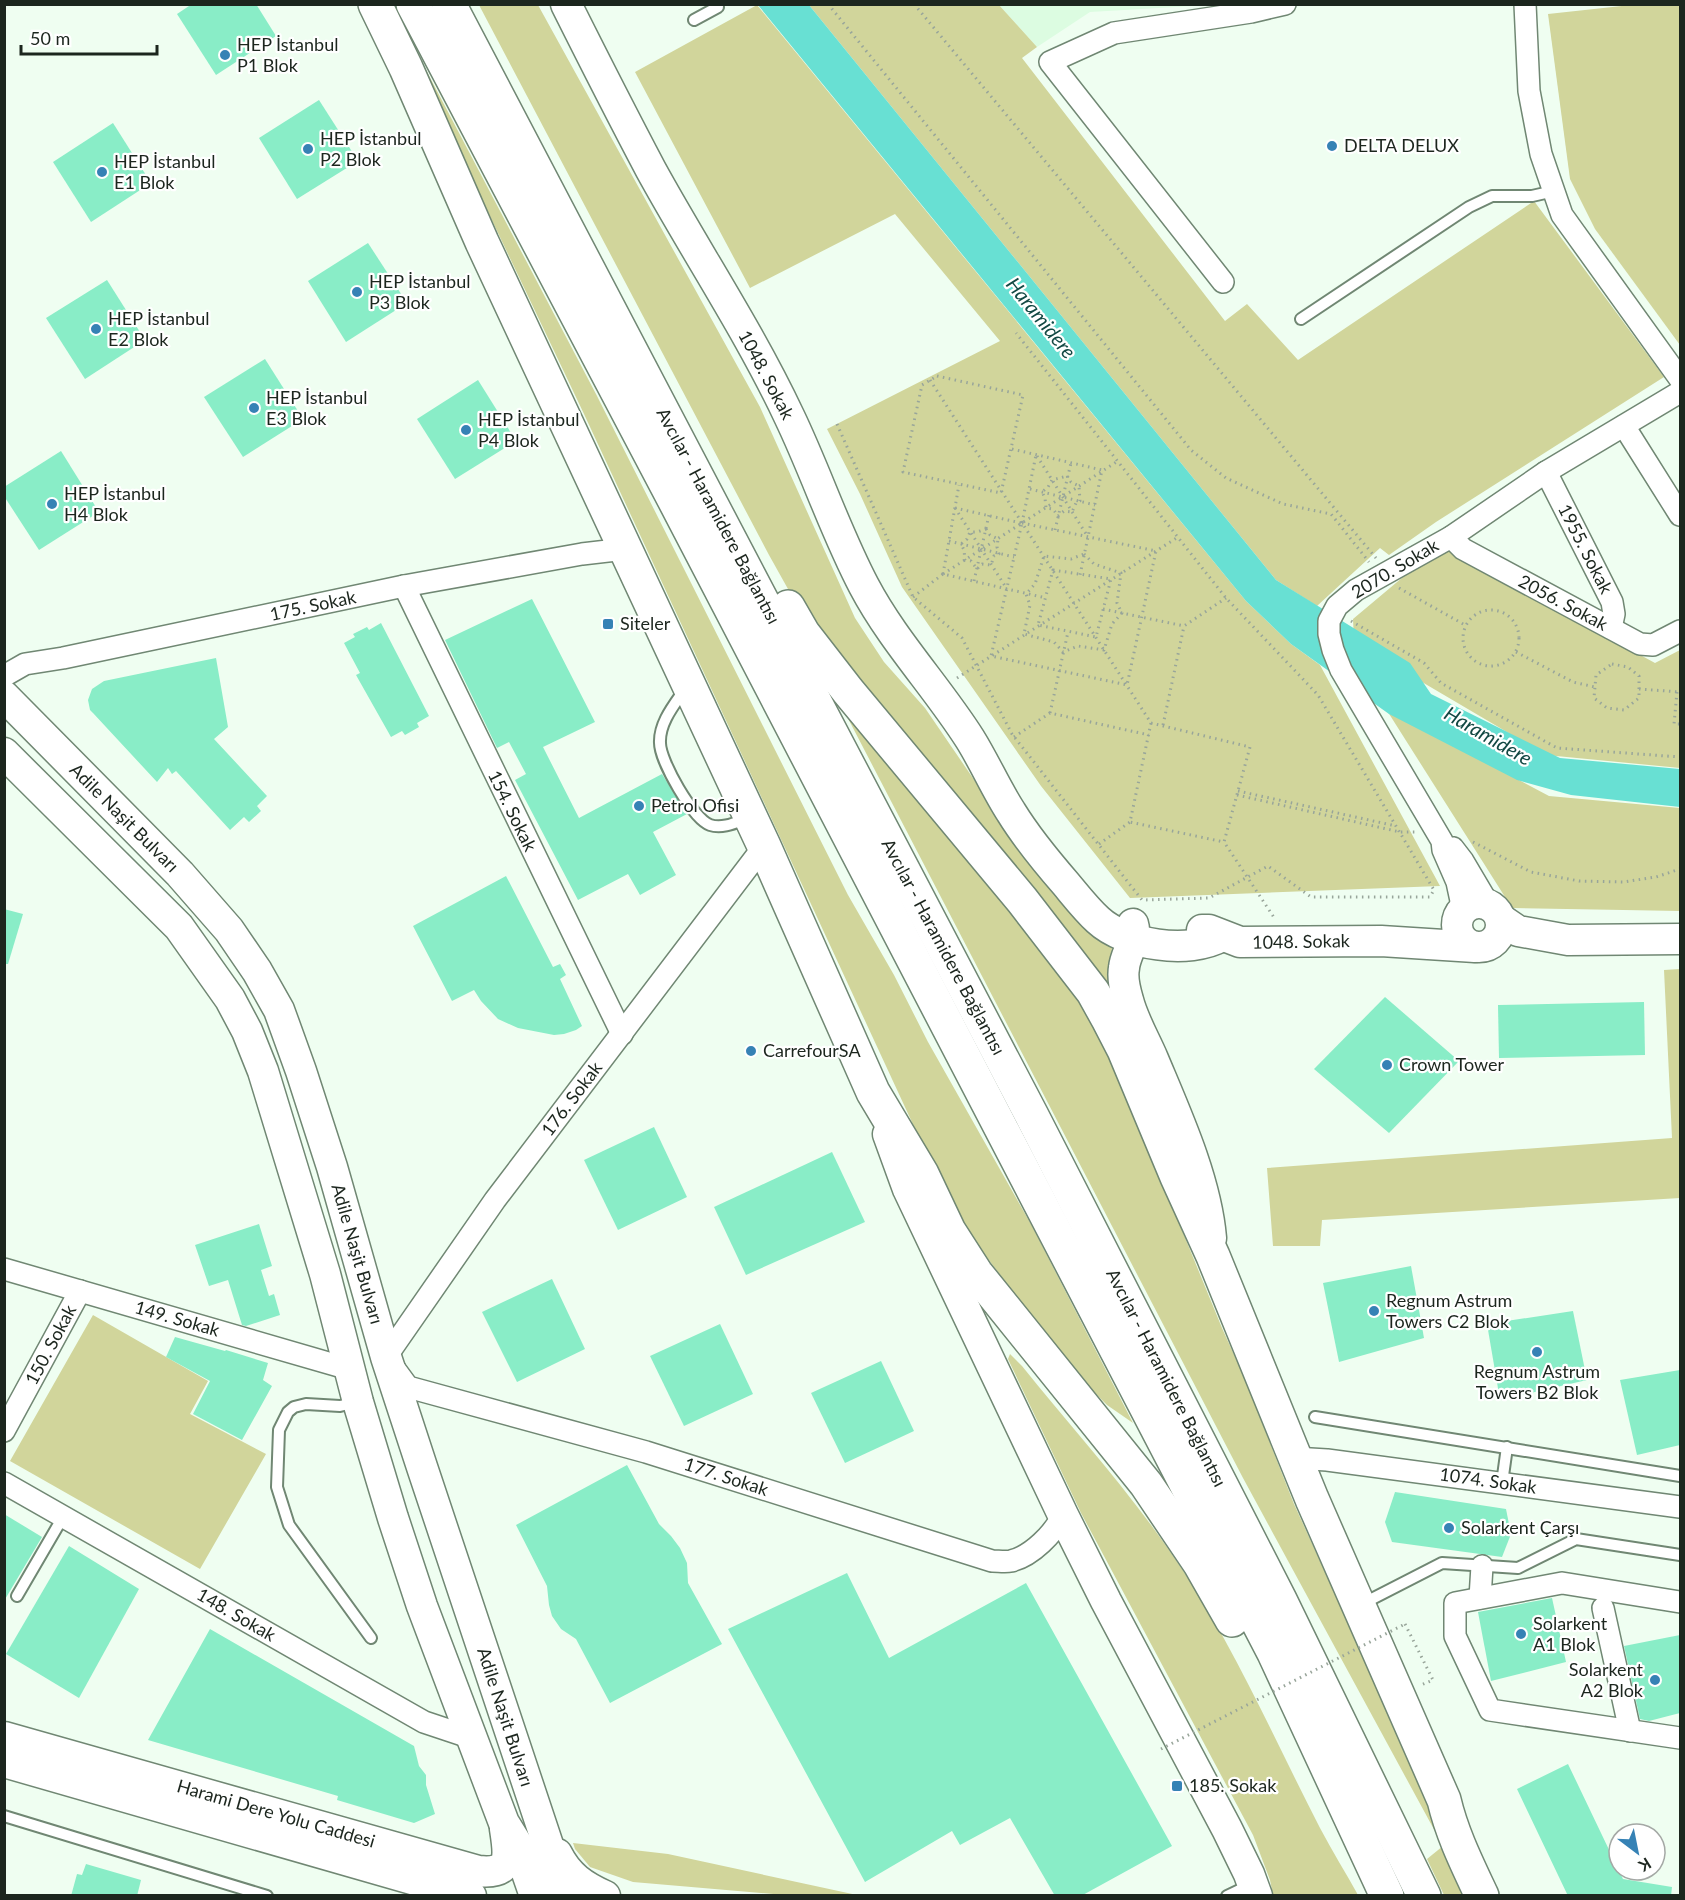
<svg xmlns="http://www.w3.org/2000/svg" width="1685" height="1900" font-family="Lato,sans-serif">
<style>
.built{fill:#dcfce1}
.green{fill:#d1d59b}
.water{fill:#68e0d3}
.building{fill:#89edc7}
.lines{fill:none;stroke-linecap:round;stroke-linejoin:round}
.lane-casing{stroke:#708773;stroke-width:14}
.street-casing{stroke:#708773;stroke-width:24}
.secondary-casing{stroke:#708773;stroke-width:33}
.highway-casing{stroke:#708773;stroke-width:36}
.path{stroke:#98a59a;stroke-width:3;stroke-dasharray:1.5 4.5;stroke-linecap:butt}
.lane{stroke:#fff;stroke-width:10}
.street{stroke:#fff;stroke-width:21}
.secondary{stroke:#fff;stroke-width:30}
.highway{stroke:#fff;stroke-width:33}
.path-bridge{stroke:#98a59a;stroke-width:3;stroke-dasharray:1.5 4.5;stroke-linecap:butt}
.poi-dot{fill:#3682b5;stroke:#fff;stroke-width:2}
.labels{text-anchor:middle;stroke-width:4.5;stroke-linejoin:round;paint-order:stroke}
.poi-label{font-size:18px;fill:#1c261e;stroke:#fff;text-anchor:start}
.street-label{font-size:18px;fill:#1c261e;stroke:#fff}
.water-label{font-size:20px;font-style:italic;fill:#134944;stroke:#fff}
</style>
<rect width="100%" height="100%" fill="#effef1"/>
<path class="built" d="M 999,5 L 1210,5 L 1090,12 L 1037,47 Z"/>
<g class="green">
<path d="M 1640,4 L 1680,5 L 1680,345 L 1595,229 L 1570,179 L 1548,14 Z"/>
<path d="M 479,5 L 538,5 L 760,407 L 855,618 L 884,662 L 925,708 L 992,806 L 1112,947 L 1111,973 L 1116,1008 L 807,623 L 769,555 Z"/>
<path d="M 757,5 L 1246,601 L 1291,644 L 1320,665 L 1440,886 L 1130,898 L 1041,786 L 902,587 L 860,494 L 827,429 L 1000,341 L 895,214 L 750,288 L 635,72 Z"/>
<path d="M 809,5 L 999,5 L 1037,47 L 1022,58 L 1225,321 L 1247,304 L 1298,360 L 1534,201 L 1664,377 L 1436,522 L 1389,555 L 1380,548 L 1317,606 L 1276,580 Z"/>
<path d="M 394,14 L 405,30 L 596,394 L 848,895 L 894,975 L 928,1042 L 1032,1226 L 1133,1423 L 1107,1405 L 1071,1369 L 967,1231 L 936,1174 L 584,414 Z"/>
<path d="M 1440,546 L 1655,663 L 1680,650 L 1680,768 L 1546,755 L 1354,642 L 1353,619 Z"/>
<path d="M 840,703 L 1068,977 L 1112,1059 L 1222,1328 L 1244,1377 L 1294,1504 L 1472,1895 L 1444,1895 L 1427,1859 L 1443,1846 L 1243,1478 Z"/>
<path d="M 1386,709 L 1549,796 L 1680,808 L 1680,911 L 1512,908 Z"/>
<path d="M 1680,969 L 1680,1198 L 1322,1220 L 1320,1246 L 1273,1246 L 1267,1168 L 1672,1138 L 1664,970 Z"/>
<path d="M 93,1315 L 208,1381 L 190,1414 L 266,1454 L 200,1569 L 10,1461 Z"/>
<path d="M 1010,1354 L 1022,1366 C 1071,1427 1124,1485 1169,1550 C 1230,1636 1272,1735 1320,1828 C 1332,1851 1346,1873 1358,1895 L 1273,1895 L 1270,1880 L 1253,1835 L 1081,1513 L 1008,1359 Z"/>
<path d="M 573,1843 L 668,1854 L 857,1895 L 785,1895 L 633,1882 L 590,1867 L 575,1849 Z"/>
</g>
<path class="water" d="M 758,5 L 809,5 L 1276,580 L 1410,663 L 1431,694 L 1560,758 L 1680,769 L 1680,807 L 1571,795 L 1517,780 L 1389,714 L 1291,644 L 1246,601 Z"/>
<g class="building">
<path d="M 192,4 L 256,4 L 276,36 L 216,75 L 177,14 Z"/>
<path d="M 319,100 L 358,161 L 297,199 L 259,138 Z"/>
<path d="M 113,123 L 151,183 L 91,222 L 53,162 Z"/>
<path d="M 368,243 L 407,303 L 346,342 L 308,281 Z"/>
<path d="M 107,280 L 145,340 L 85,379 L 46,318 Z"/>
<path d="M 265,359 L 303,419 L 243,457 L 204,397 Z"/>
<path d="M 478,380 L 516,441 L 455,479 L 417,419 Z"/>
<path d="M 61,451 L 99,512 L 39,550 L 4,496 L 4,487 Z"/>
<path d="M 532,599 L 595,722 L 543,747 L 579,818 L 662,774 L 687,814 L 653,832 L 676,875 L 640,895 L 628,874 L 578,900 L 515,780 L 526,774 L 509,742 L 497,748 L 445,640 Z"/>
<path d="M 381,623 L 429,716 L 417,723 L 419,727 L 405,735 L 402,731 L 391,737 L 356,675 L 360,673 L 344,643 L 355,637 L 353,634 L 367,627 L 369,630 Z"/>
<path d="M 216,658 L 228,727 L 214,739 L 267,796 L 257,806 L 261,811 L 249,822 L 244,817 L 230,830 L 176,771 L 172,774 L 168,768 L 157,782 L 93,713 L 90,710 L 88,700 L 92,689 L 104,681 Z"/>
<path d="M 506,876 L 553,967 L 560,964 L 566,975 L 560,979 L 582,1026 L 576,1030 L 564,1034 L 554,1035 L 518,1028 L 498,1019 L 481,1001 L 474,990 L 452,1001 L 413,926 Z"/>
<path d="M 4,909 L 23,914 L 8,964 L 4,964 Z"/>
<path d="M 1385,997 L 1459,1061 L 1389,1133 L 1314,1069 Z"/>
<path d="M 1644,1002 L 1645,1055 L 1499,1058 L 1498,1005 Z"/>
<path d="M 654,1127 L 687,1197 L 618,1230 L 584,1160 Z"/>
<path d="M 832,1152 L 865,1222 L 746,1275 L 714,1207 Z"/>
<path d="M 259,1224 L 272,1266 L 261,1270 L 269,1296 L 274,1294 L 280,1315 L 246,1326 L 242,1325 L 228,1280 L 209,1286 L 195,1245 Z"/>
<path d="M 1411,1266 L 1424,1338 L 1339,1362 L 1323,1283 Z"/>
<path d="M 552,1279 L 585,1349 L 517,1382 L 482,1312 Z"/>
<path d="M 1573,1311 L 1587,1380 L 1500,1400 L 1487,1324 Z"/>
<path d="M 720,1324 L 753,1394 L 684,1426 L 650,1356 Z"/>
<path d="M 175,1337 L 225,1351 L 226,1350 L 268,1363 L 263,1380 L 272,1386 L 242,1440 L 193,1414 L 210,1381 L 166,1357 Z"/>
<path d="M 881,1361 L 914,1431 L 845,1463 L 811,1393 Z"/>
<path d="M 1680,1370 L 1680,1445 L 1637,1455 L 1620,1380 Z"/>
<path d="M 627,1465 L 659,1524 L 671,1536 L 680,1548 L 687,1563 L 688,1583 L 722,1644 L 610,1703 L 576,1639 L 561,1629 L 552,1616 L 549,1605 L 547,1586 L 516,1525 Z"/>
<path d="M 1395,1492 L 1506,1509 L 1511,1534 L 1502,1557 L 1392,1542 L 1385,1522 Z"/>
<path d="M 4,1514 L 42,1537 L 4,1601 Z"/>
<path d="M 69,1546 L 139,1589 L 79,1698 L 6,1654 Z"/>
<path d="M 847,1573 L 889,1658 L 1026,1583 L 1172,1846 L 1081,1896 L 1055,1896 L 1010,1818 L 960,1845 L 952,1831 L 865,1882 L 728,1629 Z"/>
<path d="M 1552,1598 L 1566,1662 L 1491,1681 L 1478,1612 Z"/>
<path d="M 210,1629 L 414,1746 L 419,1766 L 426,1775 L 426,1785 L 435,1814 L 414,1823 L 337,1800 L 338,1796 L 148,1740 Z"/>
<path d="M 1680,1635 L 1680,1713 L 1649,1721 L 1640,1719 L 1624,1646 Z"/>
<path d="M 1568,1764 L 1623,1879 L 1672,1887 L 1671,1896 L 1568,1896 L 1517,1789 Z"/>
<path d="M 86,1864 L 141,1880 L 137,1896 L 71,1896 L 77,1874 L 82,1875 Z"/>
</g>
<g class="lines">
<g class="lane-casing">
<g id="lane">
<path d="M 694,20 L 718,7"/>
<path d="M 1301,319 L 1469,207 L 1492,196 L 1532,196 L 1554,191"/>
<path d="M 685,689 C 674,705 659,723 660,743 C 660,761 693,819 710,825 C 722,829 735,823 746,819"/>
<path d="M 357,1402 L 340,1406 L 306,1404 L 294,1407 L 288,1412 L 279,1430 L 277,1487 L 289,1525 L 371,1638"/>
<path d="M 1315,1417 L 1680,1476"/>
<path d="M 1502,1483 L 1507,1447"/>
<path d="M 17,1596 L 63,1517"/>
<path d="M 1362,1604 L 1442,1563 L 1518,1568 L 1576,1539 L 1680,1555"/>
<path d="M 4,1816 L 267,1896"/>
<path d="M 1227,1896 L 1250,1885"/>
</g>
</g>
<g class="street-casing">
<g id="street">
<path d="M 1525,4 L 1529,91 L 1541,154 L 1562,215 L 1680,379"/>
<path d="M 1223,282 L 1050,62 L 1114,33 L 1251,12 L 1285,4"/>
<path d="M 1624,426 L 1680,515"/>
<path d="M 1546,472 L 1612,602 L 1614,614 L 1611,628"/>
<path d="M 1451,537 L 1463,549 L 1640,644 L 1653,645 L 1680,631"/>
<path d="M 404,586 L 622,1034"/>
<path d="M 4,676 L 25,664 L 63,658 L 404,586 L 582,554 L 625,549"/>
<path d="M 764,846 L 495,1200 L 386,1357 L 408,1387 L 646,1452 L 992,1561 C 998,1561 1006,1562 1011,1561 C 1032,1556 1054,1533 1063,1515"/>
<path d="M 1453,848 L 1463,861 L 1489,905"/>
<path d="M 1463,910 L 1457,882 L 1443,850 L 1442,841 L 1341,670 L 1333,650 L 1329,634 L 1329,621 L 1337,606 L 1356,590 L 1451,537 L 1546,472 L 1680,392"/>
<path d="M 4,1269 L 349,1369"/>
<path d="M 4,1431 L 80,1291"/>
<path d="M 1294,1458 L 1327,1460 L 1680,1507"/>
<path d="M 4,1483 L 424,1722 L 472,1738"/>
<path d="M 1480,1598 L 1482,1566"/>
<path d="M 1680,1602 L 1562,1583 L 1455,1603 L 1455,1636 L 1490,1710 L 1680,1738"/>
<path d="M 1603,1608 L 1630,1731"/>
</g>
</g>
<g class="secondary-casing">
<g id="secondary">
<path d="M 566,4 C 594,60 622,115 651,170 C 696,252 749,331 789,416 C 816,472 835,531 864,586 C 893,641 937,687 970,739 C 985,763 996,789 1011,812 C 1027,838 1046,861 1066,884 C 1076,896 1086,909 1098,920 C 1125,945 1189,955 1222,936"/>
<path d="M 4,696 L 180,874 L 229,930 L 257,971 L 279,1010 L 301,1071 L 332,1167 L 386,1357 L 422,1467 L 565,1896"/>
<path d="M 4,753 L 179,927 L 230,999 L 247,1031 L 263,1071 L 325,1274 L 358,1402 L 393,1518 L 422,1606 L 504,1823 L 517,1844 L 535,1896"/>
<circle cx="1479" cy="925" r="22"/>
<path d="M 1502,920 L 1518,931 L 1568,940 L 1680,939"/>
<path d="M 1133,924 C 1138,940 1125,953 1124,968 C 1122,978 1125,990 1128,1000 C 1133,1020 1145,1040 1153,1059 C 1176,1114 1206,1179 1211,1238"/>
<path d="M 1202,930 L 1209,930 L 1240,942 L 1381,941 L 1475,947"/>
<path d="M 888,1134 L 908,1189 L 1063,1515 L 1106,1601 L 1227,1829 L 1249,1874 L 1257,1896"/>
<path d="M 4,1737 L 478,1871 C 513,1875 509,1855 505,1829"/>
<path d="M 4,1762 L 471,1896"/>
<path d="M 557,1854 C 568,1876 583,1886 605,1896"/>
</g>
</g>
<g class="highway-casing">
<g id="highway">
<path d="M 375,4 L 406,68 L 482,242 L 764,846 L 873,1092 L 922,1174 L 949,1231 L 976,1273 L 1146,1484 L 1200,1564 L 1232,1620"/>
<path d="M 413,4 L 677,505 L 1274,1653 L 1387,1896"/>
<path d="M 449,4 L 1031,1114 L 1280,1600 L 1424,1896"/>
<path d="M 788,607 L 803,633 L 848,691 L 1022,900 L 1093,992 L 1108,1019 L 1124,1050 L 1177,1177 L 1213,1256 L 1312,1499 L 1444,1800 C 1452,1834 1467,1864 1482,1896"/>
</g>
</g>
<g class="path">
<path d="M 828,4 L 1191,450 L 1226,478 L 1283,504 L 1331,514 L 1369,562"/>
<path d="M 914,4 L 1376,558"/>
<path d="M 937,376 L 1023,395 L 1001,493 L 903,472 L 922,385 Z"/>
<path d="M 930,380 L 1151,723 L 1250,747 L 1224,842 L 1275,919"/>
<path d="M 837,424 L 913,597 L 962,638 L 1012,734 L 1142,900 L 1209,898 L 1268,866 L 1311,897 L 1430,897 L 1434,890 L 1318,695 L 1226,598 L 1016,333"/>
<path d="M 1012,449 L 1102,470 L 1080,575"/>
<path d="M 1037,456 L 1088,537"/>
<path d="M 1067,476 L 1071,482 L 1079,486 L 1080,501 L 1076,503 L 1072,512 L 1064,511 L 1058,516 L 1053,509 L 1046,508 L 1045,498 L 1042,492 L 1048,487 L 1052,480 Z"/>
<path d="M 1030,489 L 1095,505"/>
<path d="M 955,508 L 1007,589"/>
<path d="M 955,508 L 1021,523"/>
<path d="M 1022,523 L 1156,551 L 1127,685 L 991,656 Z"/>
<path d="M 1022,523 L 1036,455"/>
<path d="M 986,529 L 990,535 L 998,539 L 997,547 L 999,554 L 994,556 L 991,565 L 982,564 L 977,569 L 971,561 L 965,560 L 964,550 L 961,544 L 967,539 L 970,532 L 977,532 Z"/>
<path d="M 1055,530 L 1071,463"/>
<path d="M 949,541 L 1014,557"/>
<path d="M 1084,554 L 1094,564 L 1121,573 L 1117,603 L 1122,613 L 1112,624 L 1104,650 L 1078,646 L 1063,652 L 1054,642 L 1024,634 L 1030,605 L 1026,594 L 1035,584 L 1044,556 L 1071,559 Z"/>
<path d="M 1053,570 L 1111,579 L 1096,637 L 1038,625 Z"/>
<path d="M 943,574 L 1118,461"/>
<path d="M 943,574 L 959,485"/>
<path d="M 974,581 L 989,515"/>
<path d="M 1399,588 L 1465,625"/>
<path d="M 913,597 L 943,574 L 1046,598"/>
<path d="M 1103,609 L 1184,626 L 1226,598"/>
<circle cx="1491" cy="638" r="28"/>
<path d="M 1351,621 L 1424,663 L 1441,683 L 1557,748 L 1680,757"/>
<path d="M 1516,652 L 1573,682 L 1595,687"/>
<path d="M 1612,664 L 1628,667 L 1639,676 L 1639,698 L 1624,710 L 1607,708 L 1594,698 L 1596,675 Z"/>
<path d="M 957,678 L 1178,537"/>
<path d="M 1639,689 L 1680,692"/>
<path d="M 1677,692 L 1674,724 L 1680,724"/>
<path d="M 1050,713 L 1068,632"/>
<path d="M 1151,723 L 1130,822 L 1224,842"/>
<path d="M 1163,725 L 1184,626"/>
<path d="M 1014,737 L 1050,713 L 1149,735"/>
<path d="M 1238,791 L 1396,826"/>
<path d="M 1237,795 L 1400,832 L 1415,832"/>
<path d="M 1473,842 L 1531,872 L 1579,881 L 1623,882 L 1656,877 L 1680,869"/>
<path d="M 1099,844 L 1130,822"/>
<path d="M 1405,1624 L 1433,1680 L 1421,1685"/>
</g>
<use href="#lane" class="lane"/>
<use href="#street" class="street"/>
<use href="#secondary" class="secondary"/>
<use href="#highway" class="highway"/>
<path class="path-bridge" d="M 1161,1749 L 1405,1624"/>
</g>
<g class="poi-dot">
<circle cx="225" cy="55" r="6"/>
<circle cx="1332" cy="146" r="6"/>
<circle cx="308" cy="149" r="6"/>
<circle cx="102" cy="172" r="6"/>
<circle cx="357" cy="292" r="6"/>
<circle cx="96" cy="329" r="6"/>
<circle cx="254" cy="408" r="6"/>
<circle cx="466" cy="430" r="6"/>
<circle cx="52" cy="504" r="6"/>
<rect x="602" y="618" width="12" height="12" rx="3"/>
<circle cx="639" cy="806" r="6"/>
<circle cx="751" cy="1051" r="6"/>
<circle cx="1387" cy="1065" r="6"/>
<circle cx="1374" cy="1311" r="6"/>
<circle cx="1537" cy="1352" r="6"/>
<circle cx="1449" cy="1528" r="6"/>
<circle cx="1521" cy="1634" r="6"/>
<circle cx="1655" cy="1680" r="6"/>
<rect x="1171" y="1780" width="12" height="12" rx="3"/>
</g>
<g class="labels">
<g class="poi-label">
<text x="237" y="51">HEP İstanbul<tspan x="237" dy="21">P1 Blok</tspan></text>
<text x="320" y="145">HEP İstanbul<tspan x="320" dy="21">P2 Blok</tspan></text>
<text x="1344" y="152">DELTA DELUX</text>
<text x="114" y="168">HEP İstanbul<tspan x="114" dy="21">E1 Blok</tspan></text>
<text x="369" y="288">HEP İstanbul<tspan x="369" dy="21">P3 Blok</tspan></text>
<text x="108" y="325">HEP İstanbul<tspan x="108" dy="21">E2 Blok</tspan></text>
<text x="266" y="404">HEP İstanbul<tspan x="266" dy="21">E3 Blok</tspan></text>
<text x="478" y="426">HEP İstanbul<tspan x="478" dy="21">P4 Blok</tspan></text>
<text x="64" y="500">HEP İstanbul<tspan x="64" dy="21">H4 Blok</tspan></text>
<text x="620" y="630">Siteler</text>
<text x="651" y="812">Petrol Ofisi</text>
<text x="763" y="1057">CarrefourSA</text>
<text x="1399" y="1071">Crown Tower</text>
<text x="1386" y="1307">Regnum Astrum<tspan x="1386" dy="21">Towers C2 Blok</tspan></text>
<text x="1537" y="1378" text-anchor="middle">Regnum Astrum<tspan x="1537" dy="21">Towers B2 Blok</tspan></text>
<text x="1461" y="1534">Solarkent Çarşı</text>
<text x="1533" y="1630">Solarkent<tspan x="1533" dy="21">A1 Blok</tspan></text>
<text x="1643" y="1676" text-anchor="end">Solarkent<tspan x="1643" dy="21">A2 Blok</tspan></text>
<text x="1189" y="1792">185. Sokak</text>
</g>
<g class="street-label">
<text transform="translate(766 375) rotate(62)" y="6">1048. Sokak</text>
<text transform="translate(718 516) rotate(62)" y="6">Avcılar - Haramidere Bağlantısı</text>
<text transform="translate(1585 549) rotate(63)" y="6">1955. Sokak</text>
<text transform="translate(1395 569) rotate(-31)" y="6">2070. Sokak</text>
<text transform="translate(1563 603) rotate(28)" y="6">2056. Sokak</text>
<text transform="translate(313 606) rotate(-12)" y="6">175. Sokak</text>
<text transform="translate(512 811) rotate(64)" y="6">154. Sokak</text>
<text transform="translate(124 818) rotate(45)" y="6">Adile Naşit Bulvarı</text>
<text transform="translate(1301 942) rotate(-1)" y="6">1048. Sokak</text>
<text transform="translate(943 947) rotate(62)" y="6">Avcılar - Haramidere Bağlantısı</text>
<text transform="translate(572 1099) rotate(-53)" y="6">176. Sokak</text>
<text transform="translate(357 1254) rotate(74)" y="6">Adile Naşit Bulvarı</text>
<text transform="translate(177 1319) rotate(16)" y="6">149. Sokak</text>
<text transform="translate(51 1345) rotate(-62)" y="6">150. Sokak</text>
<text transform="translate(1166 1378) rotate(63)" y="6">Avcılar - Haramidere Bağlantısı</text>
<text transform="translate(726 1477) rotate(18)" y="6">177. Sokak</text>
<text transform="translate(1488 1481) rotate(8)" y="6">1074. Sokak</text>
<text transform="translate(236 1615) rotate(30)" y="6">148. Sokak</text>
<text transform="translate(505 1717) rotate(72)" y="6">Adile Naşit Bulvarı</text>
<text transform="translate(276 1814) rotate(16)" y="6">Harami Dere Yolu Caddesi</text>
</g>
<g class="water-label">
<text transform="translate(1041 318) rotate(51)" y="7">Haramidere</text>
<text transform="translate(1488 736) rotate(30)" y="7">Haramidere</text>
</g>
</g>
<rect width="1685" height="1900" fill="none" stroke="#1c261e" stroke-width="12"/>
<g transform="translate(1637 1852) rotate(148)"><circle r="28" fill="#ffffff" stroke="#a4a8a5" stroke-width="1.5"/>
<path d="M0-4.5L10 22L0 15L-10 22Z" fill="#3682b5"/>
<text y="-9" font-size="16" font-weight="bold" text-anchor="middle" fill="#1c261e">K</text>
</g>
<path d="M21 45v9h136v-9" fill="none" stroke="#1c261e" stroke-width="3"/>
<text x="30" y="45" font-size="18" fill="#1c261e" stroke="#ffffff" stroke-width="4.5" paint-order="stroke">50 m</text>
</svg>
